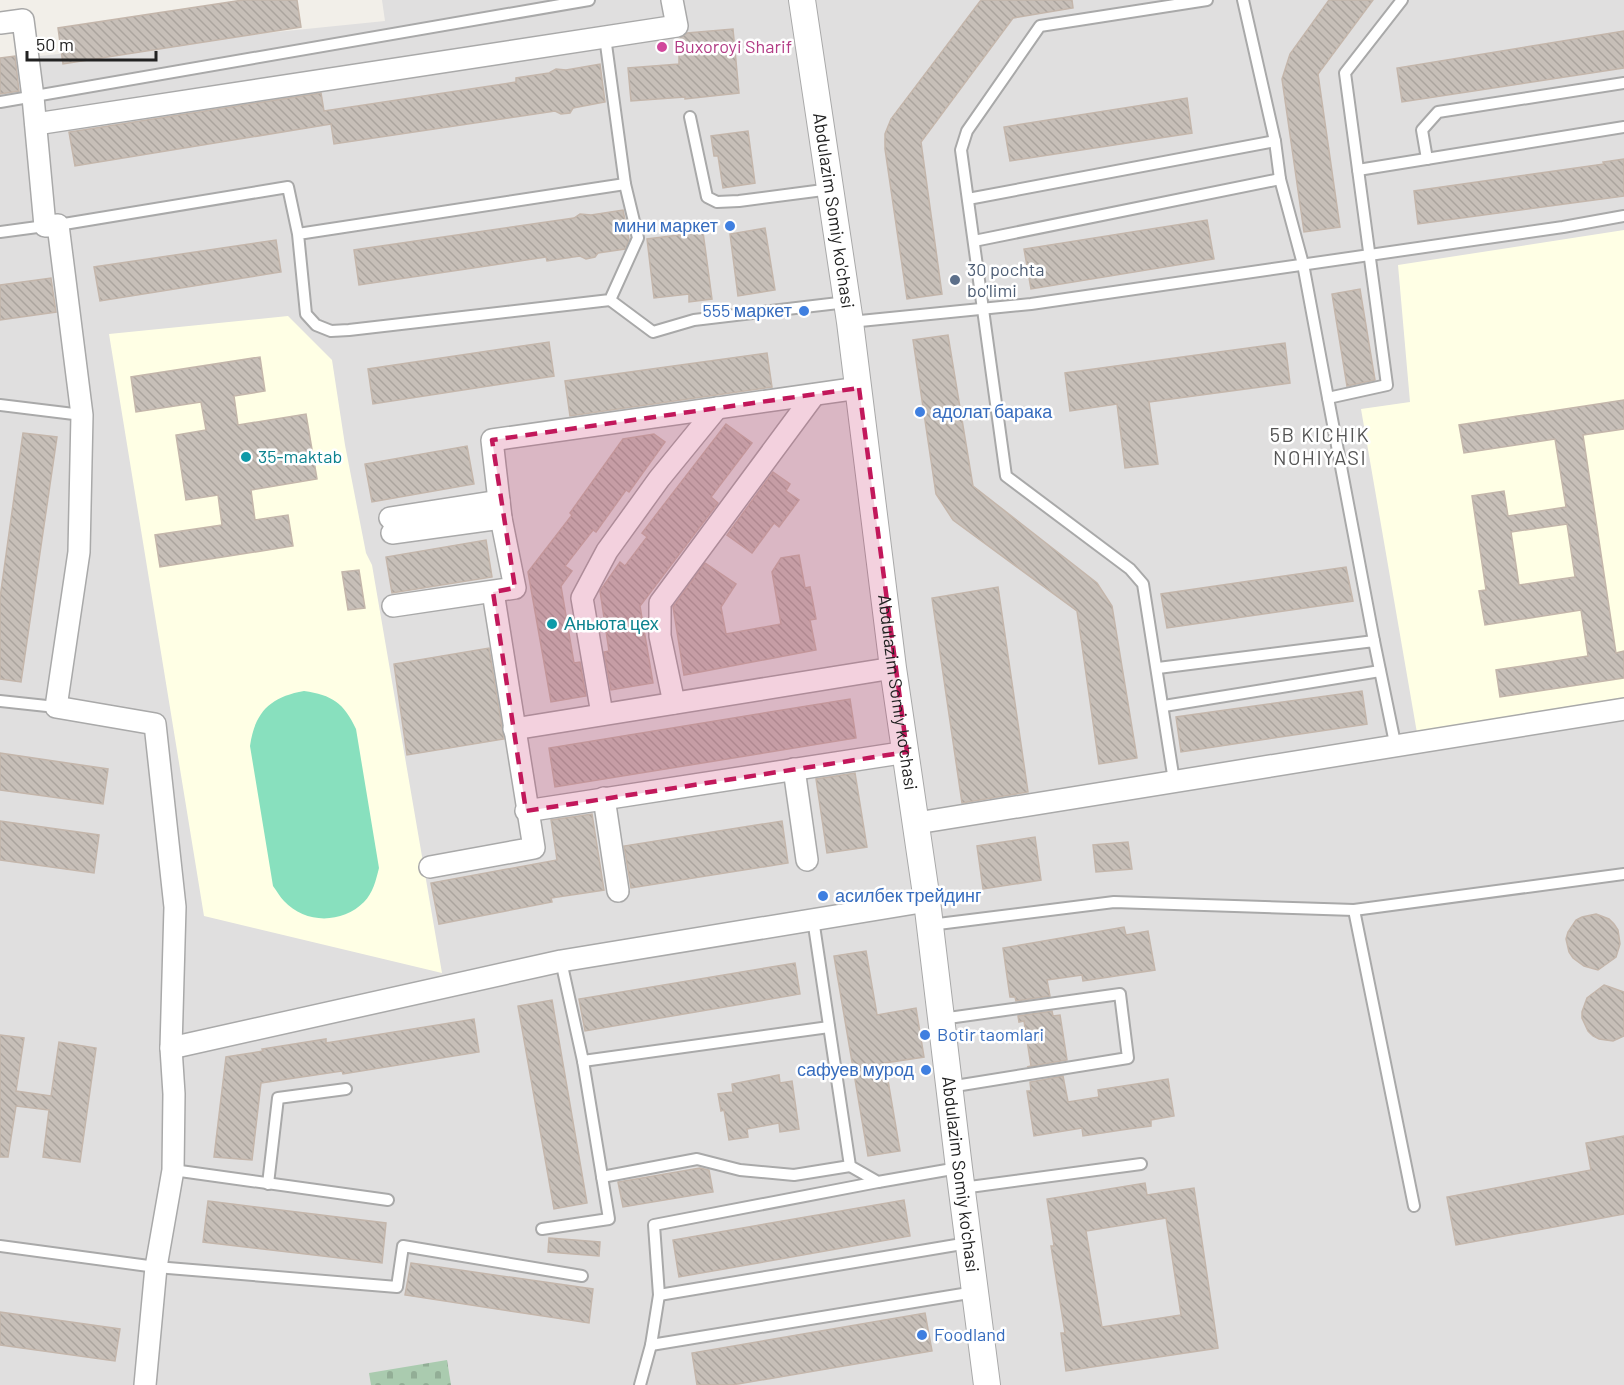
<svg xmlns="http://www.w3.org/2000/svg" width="1624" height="1385" font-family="Barlow,sans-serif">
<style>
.residential{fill:#e0dfdf}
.education{fill:#ffffe5}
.cemetery{fill:url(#cemetery-stones)}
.pitch{fill:#88e0be}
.building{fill:url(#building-back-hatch);stroke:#c4b6ab;stroke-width:1.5;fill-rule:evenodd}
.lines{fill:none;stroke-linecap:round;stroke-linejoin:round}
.service-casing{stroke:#a9a9a9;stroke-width:14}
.minor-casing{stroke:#a9a9a9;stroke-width:24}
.tertiary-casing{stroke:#a9a9a9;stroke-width:28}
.service{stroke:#fff;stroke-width:10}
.minor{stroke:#fff;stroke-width:21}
.tertiary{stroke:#fff;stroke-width:26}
.marked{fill:#c2185b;fill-opacity:0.2;stroke:#c2185b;stroke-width:4.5;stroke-dasharray:12 8;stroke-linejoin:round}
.hotel-dot{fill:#d1479c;stroke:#fff;stroke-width:2}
.shop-dot{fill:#3f7fe0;stroke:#fff;stroke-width:2}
.service-dot{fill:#5c6f8a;stroke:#fff;stroke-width:2}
.culture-dot{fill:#0f9aa8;stroke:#fff;stroke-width:2}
.labels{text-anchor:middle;stroke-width:5;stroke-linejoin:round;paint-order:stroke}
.hotel-label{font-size:18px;fill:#b23c85;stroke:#fff;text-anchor:start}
.street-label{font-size:18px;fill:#222;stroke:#fff}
.shop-label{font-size:18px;fill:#366cbe;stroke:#fff;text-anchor:start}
.service-label{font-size:18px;fill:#4e5e75;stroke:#fff;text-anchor:start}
.culture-label{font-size:18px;fill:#0d838f;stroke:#fff;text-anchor:start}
.neighbourhood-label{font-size:20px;letter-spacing:1.5px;fill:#555;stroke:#fff}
</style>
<defs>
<pattern id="cemetery-stones" width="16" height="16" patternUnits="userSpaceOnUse" patternTransform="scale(1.5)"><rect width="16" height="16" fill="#aacbaf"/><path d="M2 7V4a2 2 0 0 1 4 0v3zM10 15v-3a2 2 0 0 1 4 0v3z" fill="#92ae96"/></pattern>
<pattern id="building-back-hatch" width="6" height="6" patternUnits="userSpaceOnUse" patternTransform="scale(1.5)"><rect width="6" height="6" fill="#c7bfb8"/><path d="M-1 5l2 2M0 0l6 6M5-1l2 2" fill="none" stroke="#aba49e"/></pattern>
</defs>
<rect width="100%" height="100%" fill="#f2efe9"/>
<path class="residential" d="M 382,0 L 1624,0 L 1624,1385 L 0,1385 L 0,60 L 385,21 Z"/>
<g class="education">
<path d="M 1624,230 L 1624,701 L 1417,733 L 1361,409 L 1410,402 L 1398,265 Z"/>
<path d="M 288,316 L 332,360 L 345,445 L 366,553 L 372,565 L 442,973 L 204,916 L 109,334 Z"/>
</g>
<path class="cemetery" d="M 447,1360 L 451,1385 L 371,1385 L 369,1373 Z"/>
<path class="pitch" d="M 304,691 C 332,695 344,703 356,729 L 379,868 C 376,880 373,893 364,902 C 342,924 305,924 284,901 C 280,897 277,891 273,886 L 250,746 C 255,712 270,697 304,691 Z"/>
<g class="building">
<path d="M 243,0 L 297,0 L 301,27 L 63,64 L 58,28 Z"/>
<path d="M 981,0 L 1072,0 L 1073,8 L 1013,18 L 921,142 L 942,294 L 907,299 L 885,149 L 885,134 L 891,119 Z"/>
<path d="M 1329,0 L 1373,0 L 1318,74 L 1340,227 L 1304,232 L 1282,79 L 1290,54 Z"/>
<path d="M 733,29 L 739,93 L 685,99 L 685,97 L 631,101 L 628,68 L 679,64 L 679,39 L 687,33 Z"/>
<path d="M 1624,31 L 1624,68 L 1402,102 L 1397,68 Z"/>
<path d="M 15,56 L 19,91 L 0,94 L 0,58 Z"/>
<path d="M 600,64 L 605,102 L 573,108 L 570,113 L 561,114 L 555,111 L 515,117 L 334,144 L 331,124 L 75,166 L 69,132 L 321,93 L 324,111 L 516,82 L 516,78 L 549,73 L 556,69 L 566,70 Z"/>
<path d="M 1187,98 L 1192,133 L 1010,161 L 1004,127 Z"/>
<path d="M 748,131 L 755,183 L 723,188 L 718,156 L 714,156 L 711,136 Z"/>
<path d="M 1624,159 L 1624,196 L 1418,224 L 1414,191 L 1604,164 L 1603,162 Z"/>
<path d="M 623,210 L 629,240 L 625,249 L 598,253 L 595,257 L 586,259 L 580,256 L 547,261 L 546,257 L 359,285 L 354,250 L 574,218 L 580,214 L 591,215 Z"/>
<path d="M 1207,220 L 1214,259 L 1031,289 L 1024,249 Z"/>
<path d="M 765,228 L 775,290 L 738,296 L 730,234 Z"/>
<path d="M 703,232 L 712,299 L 689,302 L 689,294 L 654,298 L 647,239 Z"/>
<path d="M 276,240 L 281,272 L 100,301 L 94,267 Z"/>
<path d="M 51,278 L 56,312 L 0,320 L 0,285 Z"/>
<path d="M 1360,289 L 1375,380 L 1347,386 L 1332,294 Z"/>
<path d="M 948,335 L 973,486 L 1097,583 L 1112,606 L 1137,758 L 1099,764 L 1077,611 L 953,520 L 936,494 L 913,340 Z"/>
<path d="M 549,342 L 554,376 L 373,404 L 368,369 Z"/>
<path d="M 1285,343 L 1290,383 L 1149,402 L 1158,464 L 1125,468 L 1117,404 L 1070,411 L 1065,373 Z"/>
<path d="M 767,353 L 772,387 L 570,416 L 565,381 Z"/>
<path d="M 260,357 L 265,391 L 234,396 L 238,425 L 306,414 L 317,479 L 251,490 L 255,520 L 288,515 L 293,546 L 160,567 L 155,535 L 222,525 L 218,495 L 186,500 L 176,435 L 206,430 L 201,402 L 136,412 L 131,377 Z"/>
<path d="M 1624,400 L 1624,429 L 1583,435 L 1616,653 L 1624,651 L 1624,678 L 1500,697 L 1496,670 L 1588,656 L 1581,610 L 1485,625 L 1479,591 L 1486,590 L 1472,496 L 1504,491 L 1508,516 L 1566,507 L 1555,439 L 1464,453 L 1459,425 ZM 1567,524 L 1575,577 L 1519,585 L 1511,532 Z"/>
<path d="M 726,424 L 752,443 L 711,497 L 718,503 L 640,606 L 653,683 L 611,690 L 604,652 L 609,651 L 600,591 L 620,562 L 625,566 L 647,537 L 642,533 Z"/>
<path d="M 23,433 L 57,437 L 21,682 L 0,679 L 0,598 Z"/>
<path d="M 654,434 L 665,442 L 629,492 L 626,490 L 596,532 L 593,530 L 565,566 L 572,571 L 561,586 L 574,663 L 580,662 L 586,696 L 551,702 L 528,572 L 572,515 L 570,513 L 623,439 Z"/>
<path d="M 467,446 L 474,484 L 372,502 L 365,464 Z"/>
<path d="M 773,472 L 790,484 L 786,491 L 799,500 L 779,527 L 774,523 L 752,553 L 727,535 Z"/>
<path d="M 486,540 L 492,577 L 392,593 L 386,557 Z"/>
<path d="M 799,555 L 805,588 L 810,587 L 816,619 L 810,620 L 816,650 L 684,675 L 673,607 L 705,563 L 736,584 L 721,607 L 726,634 L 781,624 L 772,572 L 781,558 Z"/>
<path d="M 1346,567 L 1353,601 L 1167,628 L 1161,594 Z"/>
<path d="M 359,570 L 365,608 L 348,610 L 342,572 Z"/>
<path d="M 998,587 L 1028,792 L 962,803 L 932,598 Z"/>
<path d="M 489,648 L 504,739 L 407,755 L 394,664 Z"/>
<path d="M 1362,691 L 1367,724 L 1181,752 L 1176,717 Z"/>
<path d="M 850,699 L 856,738 L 555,787 L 549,748 Z"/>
<path d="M 0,753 L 108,769 L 103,804 L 0,790 Z"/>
<path d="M 855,773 L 867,847 L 827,853 L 816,779 Z"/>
<path d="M 592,814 L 604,890 L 551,898 L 552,902 L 439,924 L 431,883 L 557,860 L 551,820 Z"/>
<path d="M 0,821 L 99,835 L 94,873 L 0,860 Z"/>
<path d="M 782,821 L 788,863 L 631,888 L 624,846 Z"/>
<path d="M 1035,837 L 1041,880 L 983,889 L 977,846 Z"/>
<path d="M 1128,842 L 1132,869 L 1096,872 L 1093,845 Z"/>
<path d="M 1596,914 L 1609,919 L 1614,924 L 1618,930 L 1620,944 L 1616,957 L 1598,970 L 1584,966 L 1573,958 L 1569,952 L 1566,939 L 1568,932 L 1576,920 L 1582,917 Z"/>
<path d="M 1124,927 L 1126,935 L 1148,931 L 1155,970 L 1083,981 L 1082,975 L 1047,980 L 1050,996 L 1016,1001 L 1015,997 L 1010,997 L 1003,948 Z"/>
<path d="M 866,951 L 877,1015 L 916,1008 L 924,1057 L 885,1063 L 900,1151 L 868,1156 L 834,956 Z"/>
<path d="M 795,963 L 800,994 L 585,1031 L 579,999 Z"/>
<path d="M 1604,985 L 1624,992 L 1624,1036 L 1613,1041 L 1599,1039 L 1593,1036 L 1588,1031 L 1582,1018 L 1582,1012 L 1587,998 Z"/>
<path d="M 552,1000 L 587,1203 L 554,1209 L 518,1006 Z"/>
<path d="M 1052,1011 L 1053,1016 L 1060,1015 L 1067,1060 L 1027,1067 L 1031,1066 L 1024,1021 L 1019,1022 L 1018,1016 Z"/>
<path d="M 474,1019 L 479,1052 L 343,1074 L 342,1071 L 261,1083 L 252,1160 L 214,1157 L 226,1057 L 263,1051 L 262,1049 L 326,1039 L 326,1043 Z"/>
<path d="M 0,1035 L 24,1038 L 16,1091 L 51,1096 L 59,1042 L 96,1048 L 80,1162 L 43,1157 L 49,1110 L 16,1106 L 8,1157 L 0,1157 Z"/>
<path d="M 779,1075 L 780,1083 L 792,1081 L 799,1129 L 780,1132 L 779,1123 L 747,1129 L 748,1137 L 729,1140 L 724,1110 L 721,1111 L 718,1094 L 733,1092 L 732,1084 Z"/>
<path d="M 1063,1076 L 1068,1102 L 1099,1097 L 1098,1090 L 1168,1079 L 1174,1116 L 1151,1120 L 1151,1126 L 1128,1129 L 1083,1136 L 1082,1128 L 1034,1136 L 1027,1091 L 1031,1091 L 1030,1082 Z"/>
<path d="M 1624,1136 L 1624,1214 L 1456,1245 L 1447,1197 L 1591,1170 L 1586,1143 Z"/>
<path d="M 700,1168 L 709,1170 L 713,1192 L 623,1207 L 618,1182 Z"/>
<path d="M 1145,1183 L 1147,1195 L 1194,1188 L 1218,1348 L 1066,1371 L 1061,1333 L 1065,1333 L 1051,1246 L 1054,1246 L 1047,1199 ZM 1166,1218 L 1181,1315 L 1102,1327 L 1086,1231 Z"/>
<path d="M 904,1200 L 910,1236 L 679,1277 L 673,1240 Z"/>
<path d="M 208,1201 L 386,1223 L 382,1263 L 203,1242 Z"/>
<path d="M 549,1238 L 600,1242 L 599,1256 L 548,1252 Z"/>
<path d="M 411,1263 L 593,1289 L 589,1323 L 405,1295 Z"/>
<path d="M 0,1312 L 120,1329 L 115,1361 L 0,1345 Z"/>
<path d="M 925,1313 L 932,1351 L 732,1385 L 697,1385 L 692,1353 Z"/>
</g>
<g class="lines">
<g class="service-casing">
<g id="service">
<path d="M 1243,0 L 1275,141 L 1280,179 L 1303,264 L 1328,398"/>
<path d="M 605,37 L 625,184"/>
<path d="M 0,102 L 589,0"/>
<path d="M 690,117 L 707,197 L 717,202 L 739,201 L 831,189"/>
<path d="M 1427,159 L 1422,130 L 1438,112 L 1624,83"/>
<path d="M 1358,170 L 1624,127"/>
<path d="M 968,199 L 1275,141"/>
<path d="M 58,225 L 288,187 L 298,234 L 625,184 L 638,238 L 610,300 L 349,330 L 331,331 L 316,325 L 306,314 L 298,234"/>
<path d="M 0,232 L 45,226"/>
<path d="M 974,241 L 1280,179"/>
<path d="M 610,300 L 653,332 L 694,320 L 847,302"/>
<path d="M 850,322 L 1031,304 L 1563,227 L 1624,216"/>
<path d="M 0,405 L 82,415"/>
<path d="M 1374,641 L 1328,398 L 1387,385 L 1345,73 L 1402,0"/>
<path d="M 1158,668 L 1374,641 L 1396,748"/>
<path d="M 0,701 L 56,707"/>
<path d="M 1164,706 L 1380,671"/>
<path d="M 1174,781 L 1143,584 L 1130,569 L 1006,476 L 961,150 L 967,131 L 1040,26 L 1207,0"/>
<path d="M 1354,910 L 1414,1206"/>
<path d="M 813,919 L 850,1166 L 878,1182 L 958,1168"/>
<path d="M 930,925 L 1114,902 L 1354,910 L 1624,874"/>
<path d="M 561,961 L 583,1061 L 829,1027"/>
<path d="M 941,1019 L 1120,994 L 1128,1058 L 949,1087"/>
<path d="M 173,1170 L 388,1200"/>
<path d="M 602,1177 L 697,1159 L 740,1170 L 794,1175 L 850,1166"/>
<path d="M 268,1184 L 278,1098 L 346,1089"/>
<path d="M 962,1188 L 1141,1164"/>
<path d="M 542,1229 L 609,1219 L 583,1061"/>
<path d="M 0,1246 L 156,1267 L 397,1287 L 403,1246 L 582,1276"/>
<path d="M 659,1295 L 968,1243"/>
<path d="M 651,1345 L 975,1292"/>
<path d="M 640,1385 L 651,1345 L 659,1295 L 654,1225 L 878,1182"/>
</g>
</g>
<g class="minor-casing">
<g id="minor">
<path d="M 0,23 L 23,20 L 33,97 L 45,226 L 58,225 L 82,415 L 79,552 L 56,707 L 155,724 L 175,907 L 171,1048 L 174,1094 L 173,1170 L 156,1267 L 145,1385"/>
<path d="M 36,124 L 677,26 L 672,0"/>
<path d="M 390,518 L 499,501"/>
<path d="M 392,533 L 501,518"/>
<path d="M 393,606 L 515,588 L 501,518 L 492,440 L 859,388"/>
<path d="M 674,703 L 660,636 L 660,603 L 814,395"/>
<path d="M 602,714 L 582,598 L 607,551 L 659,479 L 717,408"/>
<path d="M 514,729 L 893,668"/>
<path d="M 794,769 L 807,860"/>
<path d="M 604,798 L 618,891"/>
<path d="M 526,811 L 907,752"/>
<path d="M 917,823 C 1153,784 1389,749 1624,709"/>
<path d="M 430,867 L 534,848 L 493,592"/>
<path d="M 171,1048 L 561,961 L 927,901"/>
</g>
</g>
<g class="tertiary-casing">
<g id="tertiary">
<path id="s1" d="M 802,0 L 850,322 L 893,668 L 927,901 L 959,1168 L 987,1385"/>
</g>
</g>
<use href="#service" class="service"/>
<use href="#minor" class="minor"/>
<use href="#tertiary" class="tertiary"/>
</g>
<path class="marked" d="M 859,388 L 907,752 L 526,811 L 493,592 L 515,588 L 492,440 Z"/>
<circle class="hotel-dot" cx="662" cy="47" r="6"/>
<g class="shop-dot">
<circle cx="730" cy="226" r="6"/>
<circle cx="804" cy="311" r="6"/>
<circle cx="920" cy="412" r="6"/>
<circle cx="823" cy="896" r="6"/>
<circle cx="925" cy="1035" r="6"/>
<circle cx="926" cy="1070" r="6"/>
<circle cx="922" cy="1335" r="6"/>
</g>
<circle class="service-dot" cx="955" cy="280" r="6"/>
<g class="culture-dot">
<circle cx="246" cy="457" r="6"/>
<circle cx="552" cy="624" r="6"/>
</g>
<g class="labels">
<g class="hotel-label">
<text x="674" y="53">Buxoroyi Sharif</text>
</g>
<g class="street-label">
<text dy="6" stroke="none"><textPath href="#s1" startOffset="213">Abdulazim Somiy ko'chasi</textPath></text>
<text dy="6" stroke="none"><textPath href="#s1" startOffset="699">Abdulazim Somiy ko'chasi</textPath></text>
<text dy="6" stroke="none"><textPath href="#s1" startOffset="1185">Abdulazim Somiy ko'chasi</textPath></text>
</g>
<g class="shop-label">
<text x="718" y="232" text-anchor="end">мини маркет</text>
<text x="792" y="317" text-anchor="end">555 маркет</text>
<text x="932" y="418">адолат барака</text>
<text x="835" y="902">асилбек трейдинг</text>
<text x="937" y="1041">Botir taomlari</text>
<text x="914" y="1076" text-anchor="end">сафуев мурод</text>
<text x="934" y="1341">Foodland</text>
</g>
<g class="service-label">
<text x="967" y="276">30 pochta<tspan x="967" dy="21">bo'limi</tspan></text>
</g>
<g class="culture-label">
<text x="258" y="463">35-maktab</text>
<text x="564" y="630">Аньюта цех</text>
</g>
<g class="neighbourhood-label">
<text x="1320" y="442">5B KICHIK<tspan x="1320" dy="23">NOHIYASI</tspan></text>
</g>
</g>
<path d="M27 51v9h129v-9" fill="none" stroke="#222222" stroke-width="3"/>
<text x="36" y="51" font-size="18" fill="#222222" stroke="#ffffff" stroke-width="4.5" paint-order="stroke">50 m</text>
</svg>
